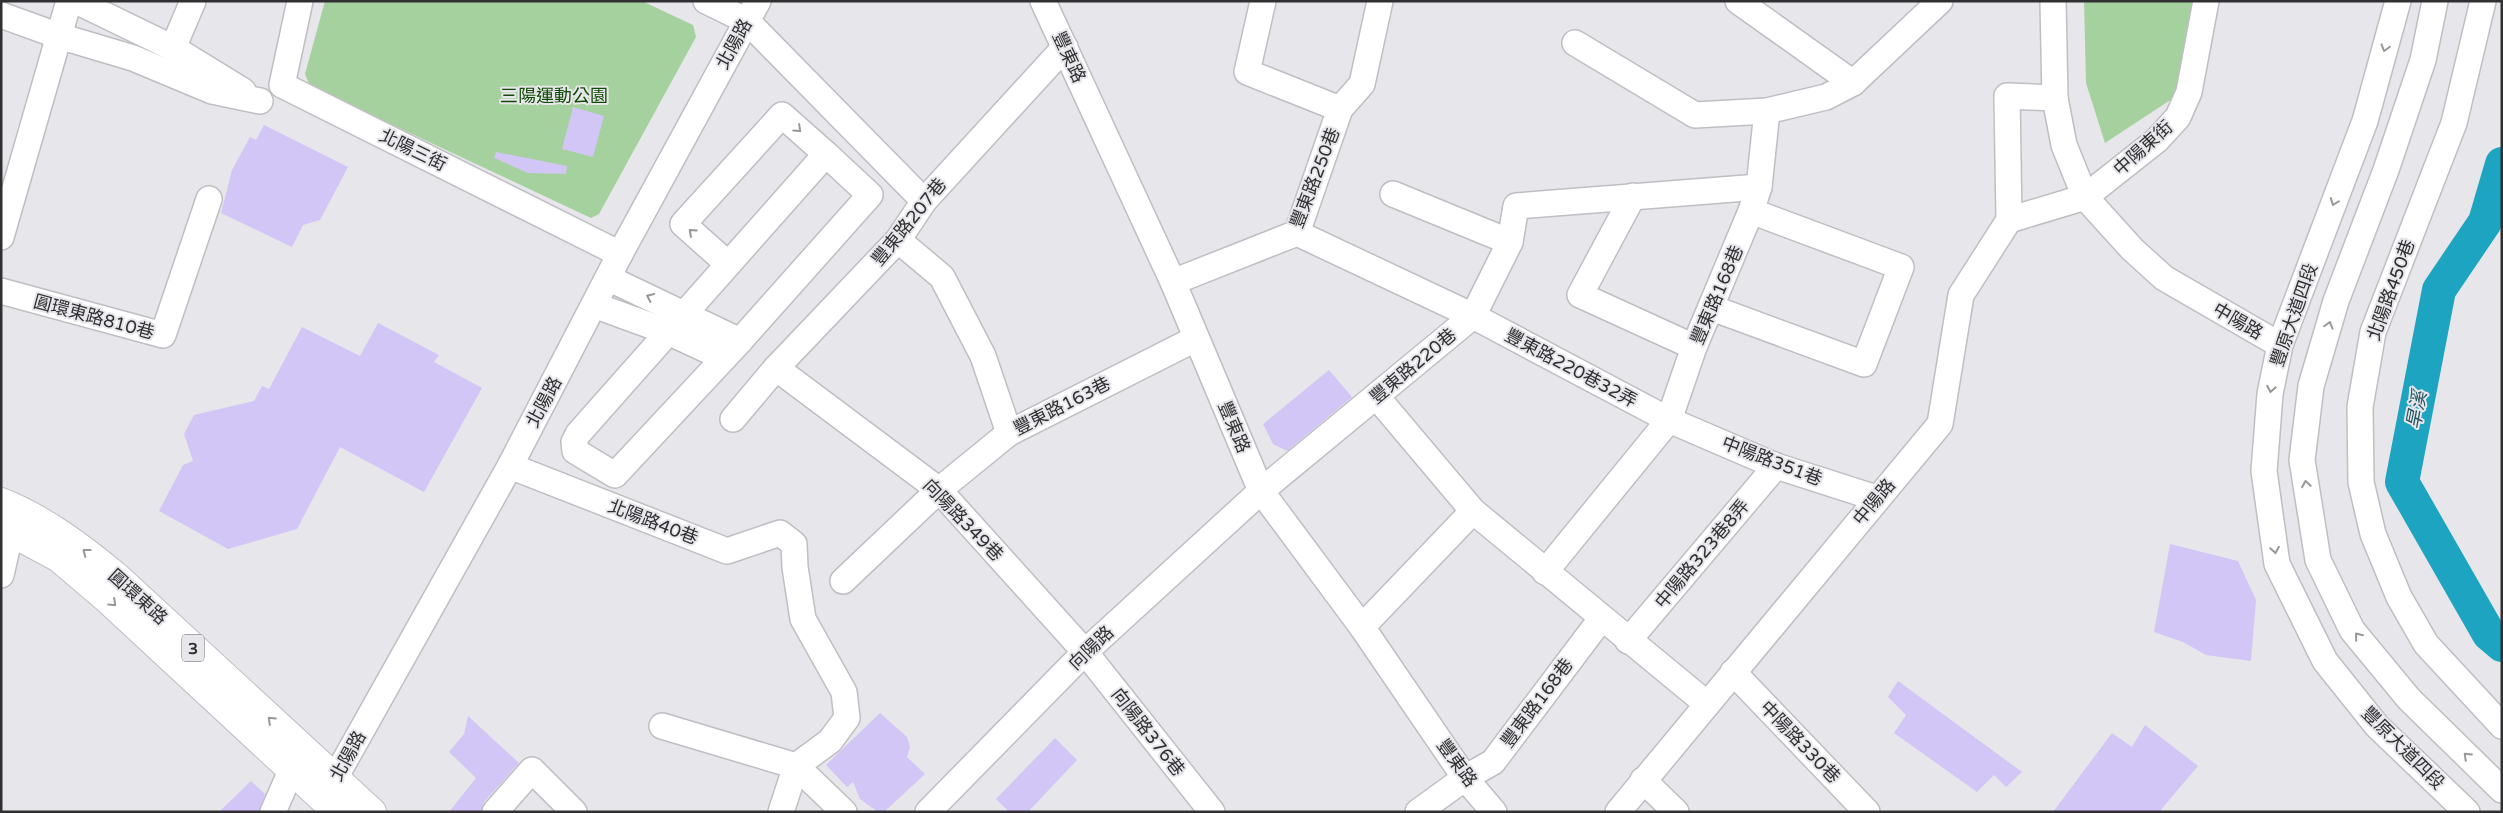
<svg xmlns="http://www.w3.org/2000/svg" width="2503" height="813" font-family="'Varela Round','Noto Sans TC',sans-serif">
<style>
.green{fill:#a5d19e}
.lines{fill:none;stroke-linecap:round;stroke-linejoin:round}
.river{stroke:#1da4c0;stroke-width:34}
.building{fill:#d2c6f6}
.minor-casing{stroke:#bfbec3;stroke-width:28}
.major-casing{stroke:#bfbec3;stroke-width:30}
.minor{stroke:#fff;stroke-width:25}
.major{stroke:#fff;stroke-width:28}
.oneway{stroke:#989898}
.labels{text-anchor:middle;stroke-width:4;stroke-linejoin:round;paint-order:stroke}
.shield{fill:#e7e6eb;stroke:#67676a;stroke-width:1}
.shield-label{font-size:16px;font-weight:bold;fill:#303032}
.street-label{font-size:18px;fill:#303032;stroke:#e7e6eb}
.park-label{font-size:18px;fill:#104b04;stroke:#e7e6eb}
.water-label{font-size:19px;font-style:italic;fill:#235662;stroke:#e7e6eb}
</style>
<rect width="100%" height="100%" fill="#e7e6eb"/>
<g class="green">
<path d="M 325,1 L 642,1 L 693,25 L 696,37 L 599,214 L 591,218 L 310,86 L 305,74 Z"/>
<path d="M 2084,1 L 2200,1 L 2181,93 L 2105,143 L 2086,83 Z"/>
</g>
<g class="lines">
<path class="river" d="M 2502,164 L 2485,222 L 2439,290 L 2402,482 L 2489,634 L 2502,645"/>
</g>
<g class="building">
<path d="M 573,107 L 604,116 L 593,157 L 562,149 Z"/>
<path d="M 264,125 L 348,167 L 320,220 L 303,225 L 292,247 L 221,213 L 232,170 L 250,137 L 256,140 Z"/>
<path d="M 496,152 L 567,166 L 566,174 L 528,173 L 494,158 Z"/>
<path d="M 378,323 L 439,355 L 434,362 L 482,388 L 424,492 L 340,447 L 297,529 L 228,549 L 159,511 L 183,465 L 193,461 L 184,434 L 194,415 L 254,401 L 262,386 L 269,389 L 302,327 L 360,356 Z"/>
<path d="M 1329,370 L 1352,397 L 1287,451 L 1273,444 L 1263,424 Z"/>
<path d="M 2170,544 L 2238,561 L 2256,600 L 2251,661 L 2206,655 L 2183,642 L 2154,632 Z"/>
<path d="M 1898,681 L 2022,772 L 2006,787 L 1994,775 L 1977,792 L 1894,733 L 1906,715 L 1888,697 Z"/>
<path d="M 880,713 L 907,737 L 910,747 L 907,757 L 925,774 L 884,812 L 878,812 L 860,799 L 853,782 L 847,787 L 826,765 Z"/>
<path d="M 468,716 L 519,763 L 484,802 L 481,812 L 449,812 L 476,778 L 449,752 L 464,734 Z"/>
<path d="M 2145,725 L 2198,766 L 2159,812 L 2053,812 L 2112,733 L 2132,747 Z"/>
<path d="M 1055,738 L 1077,760 L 1028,812 L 1009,812 L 996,799 Z"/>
<path d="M 251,781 L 265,794 L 259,812 L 219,812 Z"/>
</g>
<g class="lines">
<g class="minor-casing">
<g id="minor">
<path d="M 76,1 L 173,48 L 243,91"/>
<path d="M 300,1 L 282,85 L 620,254"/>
<path d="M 706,1 L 747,21 L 924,201"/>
<path d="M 1043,1 L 1173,282 L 1261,491 L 1362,627 L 1465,778 L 1494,812"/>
<path d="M 1263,1 L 1247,72 L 1340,109"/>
<path d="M 1738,1 L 1853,83"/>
<path d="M 2053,1 L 2055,98 L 2064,145 L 2085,197 L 2132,249 L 2164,278 L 2280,345"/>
<path d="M 2398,1 L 2365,121 L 2280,345 L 2270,394 L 2264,471 L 2277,564 L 2325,661 L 2377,726 L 2467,812"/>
<path d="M 2435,1 L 2423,60 L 2386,170 L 2336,301 L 2311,386 L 2302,460 L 2318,560 L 2352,630 L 2409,699 L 2502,790"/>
<path d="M 2483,1 L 2454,123 L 2373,332 L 2360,407 L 2361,482 L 2373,534 L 2399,597 L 2426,644 L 2502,726"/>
<path d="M 1,15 L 59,36 L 133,58 L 212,91 L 260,101"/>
<path d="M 1575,43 L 1695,115 L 1767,111 L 1826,97 L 1853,83 L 1940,1"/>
<path d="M 173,48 L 193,1"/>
<path d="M 826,154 L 870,195 L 740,341 L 615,475 L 575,451 L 574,442 L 578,434 Z"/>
<path d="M 1393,194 L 1510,242"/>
<path d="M 1633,196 L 1580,295 L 1694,347"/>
<path d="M 2009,220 L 2007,96 L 2055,98"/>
<path d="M 1297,233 L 1473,316 L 1669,420 L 1776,466 L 1876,498"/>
<path d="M 1,237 L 69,1"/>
<path d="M 898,240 L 942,277 L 983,356 L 1009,433"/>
<path d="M 728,264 L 683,224 L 782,115 L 826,154"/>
<path d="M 608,278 L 740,341"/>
<path d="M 1173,282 L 1297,233 L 1340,109 L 1362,84 L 1380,1"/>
<path d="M 1,291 L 163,335 L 209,199"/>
<path d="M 594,305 L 668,332 L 724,358"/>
<path d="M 1712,308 L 1864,364 L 1901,267 L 1751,211"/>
<path d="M 776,368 L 939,490 L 1085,652 L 1212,812"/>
<path d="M 1376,396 L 1473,511 L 1707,704"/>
<path d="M 733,419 L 776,368 L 898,240 L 924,201 L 1065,47"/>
<path d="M 510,466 L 727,551 L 780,533 L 794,544 L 795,567 L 803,619 L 844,692 L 847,718 L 830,741 L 796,766 L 781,812"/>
<path d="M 1545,572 L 1669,420 L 1694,347 L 1751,211 L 1759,187 L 1767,111"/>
<path d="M 1,575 L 11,531 L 18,515"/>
<path d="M 843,581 L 939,490 L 1009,433 L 1195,339"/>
<path d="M 1362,627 L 1473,511"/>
<path d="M 1628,641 L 1776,466"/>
<path d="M 1733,672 L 1867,812"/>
<path d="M 662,726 L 796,766 L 844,812"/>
<path d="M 1643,780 L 1676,812"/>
<path d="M 326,794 L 510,466 L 620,254 L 758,1"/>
<path d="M 273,812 L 299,753"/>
<path d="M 495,812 L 532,770 L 574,812"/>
<path d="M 928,812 L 1085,652 L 1261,491 L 1473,316 L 1510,242 L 1516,206 L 1759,187"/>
<path d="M 1418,812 L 1465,778 L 1493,762 L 1601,619"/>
<path d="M 1618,812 L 1940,424 L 1961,295 L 2009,220 L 2085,197 L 2157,140 L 2178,117 L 2189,92 L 2206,1"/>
</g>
</g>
<g class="major-casing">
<g id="major">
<path d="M 1,502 C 44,519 82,548 117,577 L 372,812"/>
<path d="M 1,527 L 59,558 L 106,598 L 337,812"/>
</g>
</g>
<use href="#minor" class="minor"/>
<use href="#major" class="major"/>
</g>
<defs><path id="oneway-chevron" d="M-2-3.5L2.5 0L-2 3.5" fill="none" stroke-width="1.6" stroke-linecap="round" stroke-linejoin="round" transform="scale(1.25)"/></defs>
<g class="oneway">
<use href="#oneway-chevron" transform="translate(2385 48) rotate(106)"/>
<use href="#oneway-chevron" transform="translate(798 129) rotate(42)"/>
<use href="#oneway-chevron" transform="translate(2334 202) rotate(111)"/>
<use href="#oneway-chevron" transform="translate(692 232) rotate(-138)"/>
<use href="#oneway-chevron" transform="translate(650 297) rotate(-155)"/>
<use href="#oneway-chevron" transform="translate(2329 325) rotate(-74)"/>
<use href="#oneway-chevron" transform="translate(2271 389) rotate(100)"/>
<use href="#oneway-chevron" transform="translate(2306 484) rotate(-99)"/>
<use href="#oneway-chevron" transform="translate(2275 550) rotate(81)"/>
<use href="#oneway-chevron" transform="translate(86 552) rotate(-143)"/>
<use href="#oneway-chevron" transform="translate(113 603) rotate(43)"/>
<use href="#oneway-chevron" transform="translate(2358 636) rotate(-129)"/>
<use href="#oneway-chevron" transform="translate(271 720) rotate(-137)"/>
<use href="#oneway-chevron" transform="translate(2467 756) rotate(-136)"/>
</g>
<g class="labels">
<rect class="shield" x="182" y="634.5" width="22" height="27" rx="4"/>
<g class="shield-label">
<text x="193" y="654">3</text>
</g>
<g class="street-label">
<text transform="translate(734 44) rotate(-61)" y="6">北陽路</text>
<text transform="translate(1069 57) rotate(65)" y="6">豐東路</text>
<text transform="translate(2143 148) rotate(-42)" y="6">中陽東街</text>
<text transform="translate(413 150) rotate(26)" y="6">北陽三街</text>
<text transform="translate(1315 178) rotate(-69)" y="6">豐東路250巷</text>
<text transform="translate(909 222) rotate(-51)" y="6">豐東路207巷</text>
<text transform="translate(2391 290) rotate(-70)" y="6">北陽路450巷</text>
<text transform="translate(1717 295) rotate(-67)" y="6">豐東路168巷</text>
<text transform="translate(2294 315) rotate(-71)" y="6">豐原大道四段</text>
<text transform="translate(94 317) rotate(15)" y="6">圓環東路810巷</text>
<text transform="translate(2238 321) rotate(30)" y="6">中陽路</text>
<text transform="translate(1413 366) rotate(-40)" y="6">豐東路220巷</text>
<text transform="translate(1571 368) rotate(28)" y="6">豐東路220巷32弄</text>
<text transform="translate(544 402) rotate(-62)" y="6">北陽路</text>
<text transform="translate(1062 406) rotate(-27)" y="6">豐東路163巷</text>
<text transform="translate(1234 427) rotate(67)" y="6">豐東路</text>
<text transform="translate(1772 461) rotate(21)" y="6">中陽路351巷</text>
<text transform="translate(1874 502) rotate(-50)" y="6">中陽路</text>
<text transform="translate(963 520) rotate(46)" y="6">向陽路349巷</text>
<text transform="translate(653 522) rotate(21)" y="6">北陽路40巷</text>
<text transform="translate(1702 554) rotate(-50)" y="6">中陽路323巷8弄</text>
<text transform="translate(138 597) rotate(42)" y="6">圓環東路</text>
<text transform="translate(1091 648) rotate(-44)" y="6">向陽路</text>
<text transform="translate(1537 703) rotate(-53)" y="6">豐東路168巷</text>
<text transform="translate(1148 732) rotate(52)" y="6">向陽路376巷</text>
<text transform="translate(1800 742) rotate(46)" y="6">中陽路330巷</text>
<text transform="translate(2403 748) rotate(45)" y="6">豐原大道四段</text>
<text transform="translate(348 756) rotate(-61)" y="6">北陽路</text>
<text transform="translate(1457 763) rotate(54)" y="6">豐東路</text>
</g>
<g class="park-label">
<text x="554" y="102">三陽運動公園</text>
</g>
<g class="water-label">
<text transform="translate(2416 410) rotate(-79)" y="7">旱溪</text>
</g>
</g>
<rect width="2503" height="813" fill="none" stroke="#303032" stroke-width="5"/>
</svg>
